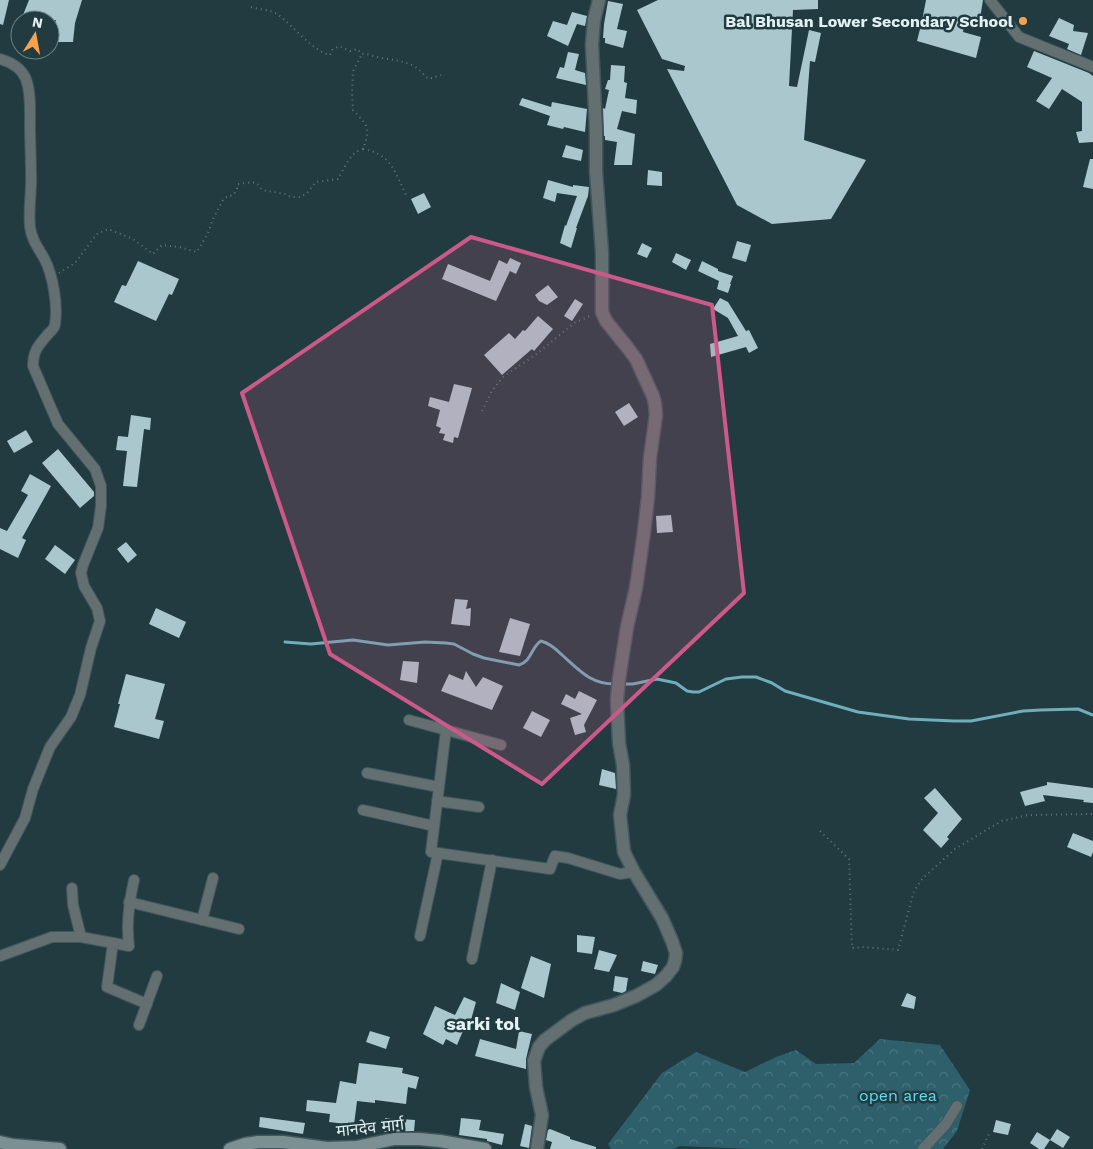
<svg xmlns="http://www.w3.org/2000/svg" width="1093" height="1149" font-family="'Work Sans','Noto Sans Devanagari',sans-serif">
<style>
.forest{fill:url(#forest-crowns)}
.lines{fill:none;stroke-linecap:round;stroke-linejoin:round}
.stream{stroke:#6faeba;stroke-width:3}
.building{fill:#aac7cd}
.minor-casing{stroke:#40585d;stroke-width:12}
.tertiary-casing{stroke:#40585d;stroke-width:15}
.secondary-casing{stroke:#40585d;stroke-width:15}
.path{stroke:#61777c;stroke-width:2;stroke-dasharray:1 4;stroke-linecap:butt}
.minor{stroke:#636f71;stroke-width:10}
.tertiary{stroke:#636f71;stroke-width:12}
.secondary{stroke:#7c8f92;stroke-width:12}
.marked{fill:#cc5989;fill-opacity:0.2;stroke:#cc5989;stroke-width:4;stroke-linejoin:round}
.poi-dot{fill:#f9a04d;stroke:#213b40;stroke-width:2}
.labels{text-anchor:middle;stroke-width:5;stroke-linejoin:round;paint-order:stroke}
.poi-label{font-size:16px;font-weight:bold;fill:#e2f1f4;stroke:#213b40;text-anchor:end}
.park-label{font-size:16px;fill:#60dcf1;stroke:#213b40}
.street-label{font-size:16px;fill:#e2f1f4;stroke:#213b40}
.neighbourhood-label{font-size:18px;font-weight:bold;fill:#e2f1f4;stroke:#213b40}
</style>
<defs>
<pattern id="forest-crowns" width="20" height="18" patternUnits="userSpaceOnUse" patternTransform="scale(1.25)"><rect width="20" height="18" fill="#2d606a"/><path d="M2 6a3 3 0 1 1 6 0M12 15a3 3 0 1 1 6 0" fill="none" stroke="#4b7780"/></pattern>
</defs>
<rect width="100%" height="100%" fill="#213b40"/>
<path class="forest" d="M 880,1039 L 940,1045 L 970,1090 L 957,1131 L 943,1149 L 753,1149 L 680,1146 L 673,1149 L 611,1149 L 608,1144 L 662,1073 L 696,1052 L 745,1072 L 776,1057 L 796,1050 L 816,1064 L 854,1063 Z"/>
<g class="lines">
<g class="stream">
<path d="M 285,642 L 311,644 L 353,640 L 388,645 L 425,642 L 446,643 L 454,644 L 473,654 L 484,658 L 519,665 C 532,661 531,647 541,641 C 549,643 555,648 561,654 C 579,670 590,684 615,684"/>
<path d="M 622,684 L 633,684 L 657,679 L 676,683 L 687,691 L 693,692 L 699,692 L 726,679 L 742,677 L 756,677 L 772,683 L 785,691 L 858,712 L 909,719 L 954,721 L 971,721 L 1023,711 L 1041,710 L 1078,709 L 1093,715"/>
</g>
</g>
<g class="building">
<path d="M 0,0 L 9,0 L 3,25 L 0,24 Z"/>
<path d="M 29,0 L 82,0 L 75,23 L 73,42 L 50,42 L 56,20 L 21,20 Z"/>
<path d="M 658,0 L 818,0 L 818,9 L 793,10 L 789,86 L 797,87 L 809,30 L 821,33 L 815,62 L 810,61 L 804,140 L 866,160 L 831,219 L 772,224 L 737,205 L 667,69 L 684,71 L 685,66 L 662,59 L 637,10 Z"/>
<path d="M 926,0 L 983,0 L 980,19 L 966,16 L 963,32 L 981,37 L 976,58 L 917,41 L 922,21 Z"/>
<path d="M 608,1 L 623,4 L 617,29 L 627,31 L 623,48 L 605,43 L 605,38 L 603,38 L 604,24 Z"/>
<path d="M 572,12 L 587,16 L 585,26 L 577,24 L 568,46 L 547,36 L 553,21 L 567,25 Z"/>
<path d="M 1059,18 L 1074,25 L 1073,31 L 1088,33 L 1081,55 L 1067,49 L 1069,44 L 1049,36 Z"/>
<path d="M 1034,51 L 1089,73 L 1093,76 L 1093,142 L 1079,143 L 1076,132 L 1082,131 L 1082,102 L 1062,89 L 1049,109 L 1036,101 L 1052,78 L 1027,67 Z"/>
<path d="M 568,52 L 579,54 L 575,70 L 585,73 L 586,85 L 556,78 L 560,67 L 564,68 Z"/>
<path d="M 611,65 L 625,66 L 624,82 L 627,83 L 625,98 L 637,100 L 636,114 L 622,111 L 617,129 L 635,134 L 632,165 L 614,165 L 617,142 L 605,140 L 605,136 L 604,136 L 603,108 L 605,109 L 609,90 L 605,89 L 608,80 L 610,80 Z"/>
<path d="M 522,98 L 551,107 L 552,102 L 587,109 L 585,132 L 564,127 L 563,129 L 547,125 L 550,116 L 519,105 Z"/>
<path d="M 566,145 L 583,150 L 581,161 L 562,157 Z"/>
<path d="M 1090,159 L 1093,159 L 1093,189 L 1083,187 Z"/>
<path d="M 648,170 L 662,172 L 662,186 L 647,185 Z"/>
<path d="M 548,180 L 573,187 L 573,185 L 589,187 L 588,196 L 576,228 L 577,228 L 571,248 L 560,243 L 565,225 L 566,226 L 577,196 L 557,193 L 555,202 L 543,198 Z"/>
<path d="M 424,193 L 431,207 L 418,214 L 411,199 Z"/>
<path d="M 737,241 L 751,245 L 746,262 L 732,258 Z"/>
<path d="M 642,243 L 652,248 L 647,258 L 637,254 Z"/>
<path d="M 676,253 L 691,260 L 686,270 L 672,262 Z"/>
<path d="M 510,258 L 521,263 L 516,274 L 510,271 L 496,301 L 442,279 L 448,264 L 490,281 L 499,260 L 507,264 Z"/>
<path d="M 138,261 L 179,279 L 172,295 L 169,294 L 156,321 L 114,302 L 122,285 L 126,286 Z"/>
<path d="M 702,261 L 718,269 L 718,271 L 733,276 L 730,284 L 731,284 L 728,293 L 717,289 L 719,281 L 698,271 Z"/>
<path d="M 548,285 L 558,297 L 547,305 L 539,301 L 535,295 Z"/>
<path d="M 720,298 L 728,302 L 746,331 L 749,330 L 758,348 L 749,353 L 746,347 L 711,357 L 710,344 L 738,336 L 728,318 L 713,309 Z"/>
<path d="M 575,299 L 583,304 L 572,321 L 564,316 Z"/>
<path d="M 538,316 L 553,329 L 534,351 L 532,349 L 502,375 L 484,355 L 509,333 L 515,339 L 523,330 L 525,331 Z"/>
<path d="M 454,384 L 472,388 L 458,438 L 454,437 L 453,443 L 443,440 L 445,434 L 439,433 L 441,428 L 436,426 L 440,410 L 428,406 L 430,397 L 449,402 Z"/>
<path d="M 629,403 L 638,417 L 624,426 L 615,412 Z"/>
<path d="M 131,415 L 151,418 L 150,430 L 144,429 L 137,487 L 123,486 L 127,451 L 116,450 L 118,436 L 128,437 Z"/>
<path d="M 26,430 L 33,442 L 14,453 L 7,441 Z"/>
<path d="M 58,449 L 94,492 L 94,496 L 80,508 L 42,463 Z"/>
<path d="M 30,474 L 51,486 L 22,538 L 26,540 L 18,558 L 0,549 L 0,528 L 7,531 L 28,495 L 21,491 Z"/>
<path d="M 671,515 L 673,532 L 657,533 L 656,516 Z"/>
<path d="M 126,542 L 137,555 L 128,563 L 117,549 Z"/>
<path d="M 55,545 L 75,560 L 65,574 L 45,559 Z"/>
<path d="M 455,599 L 468,600 L 466,609 L 471,608 L 470,626 L 451,624 Z"/>
<path d="M 156,608 L 186,622 L 179,638 L 149,624 Z"/>
<path d="M 510,618 L 530,624 L 520,656 L 499,652 Z"/>
<path d="M 403,661 L 419,662 L 417,683 L 400,680 Z"/>
<path d="M 466,671 L 476,687 L 483,677 L 503,686 L 492,710 L 441,691 L 449,674 L 463,680 Z"/>
<path d="M 126,674 L 165,684 L 155,719 L 164,721 L 159,739 L 114,727 L 120,704 L 118,704 Z"/>
<path d="M 579,691 L 597,700 L 584,725 L 586,732 L 575,735 L 570,718 L 582,714 L 561,704 L 566,694 L 575,699 Z"/>
<path d="M 532,711 L 550,720 L 541,737 L 523,728 Z"/>
<path d="M 602,769 L 615,773 L 616,789 L 599,785 Z"/>
<path d="M 1047,782 L 1093,788 L 1093,803 L 1083,802 L 1084,800 L 1043,795 L 1045,801 L 1025,806 L 1020,792 L 1047,785 Z"/>
<path d="M 935,788 L 962,819 L 947,837 L 949,839 L 941,848 L 923,830 L 938,813 L 924,798 Z"/>
<path d="M 1073,833 L 1093,841 L 1093,852 L 1091,857 L 1067,847 Z"/>
<path d="M 577,935 L 595,937 L 592,954 L 577,952 Z"/>
<path d="M 599,950 L 617,955 L 609,972 L 594,969 Z"/>
<path d="M 531,956 L 551,964 L 544,998 L 521,988 Z"/>
<path d="M 643,961 L 658,965 L 655,974 L 641,971 Z"/>
<path d="M 615,976 L 628,978 L 626,991 L 622,993 L 613,991 Z"/>
<path d="M 501,983 L 520,992 L 515,1010 L 496,1003 Z"/>
<path d="M 907,993 L 916,997 L 914,1009 L 901,1006 Z"/>
<path d="M 464,997 L 476,1002 L 471,1020 L 468,1019 L 457,1045 L 446,1039 L 443,1045 L 423,1034 L 435,1006 L 455,1015 Z"/>
<path d="M 370,1031 L 390,1037 L 386,1049 L 366,1042 Z"/>
<path d="M 519,1031 L 532,1034 L 526,1059 L 526,1069 L 475,1056 L 480,1039 L 516,1049 Z"/>
<path d="M 359,1063 L 403,1068 L 402,1073 L 419,1077 L 416,1089 L 408,1087 L 406,1104 L 375,1100 L 375,1103 L 357,1101 L 354,1125 L 329,1122 L 330,1114 L 306,1111 L 307,1100 L 336,1103 L 340,1081 L 356,1084 Z"/>
<path d="M 260,1117 L 305,1123 L 303,1134 L 259,1127 Z"/>
<path d="M 385,1118 L 415,1120 L 414,1131 L 384,1132 Z"/>
<path d="M 461,1118 L 481,1120 L 479,1130 L 504,1134 L 502,1145 L 487,1141 L 487,1139 L 459,1135 Z"/>
<path d="M 996,1120 L 1011,1124 L 1008,1135 L 993,1132 Z"/>
<path d="M 525,1124 L 532,1126 L 529,1148 L 520,1146 Z"/>
<path d="M 550,1129 L 570,1137 L 570,1139 L 596,1147 L 596,1149 L 550,1149 L 552,1142 L 546,1140 L 548,1130 Z"/>
<path d="M 1057,1129 L 1070,1137 L 1063,1148 L 1050,1140 Z"/>
<path d="M 1037,1132 L 1050,1140 L 1044,1149 L 1039,1149 L 1030,1143 Z"/>
</g>
<g class="lines">
<g class="minor-casing">
<g id="minor">
<path d="M 990,0 L 1019,37 L 1093,67"/>
<path d="M 0,59 C 11,62 21,67 26,79 C 31,93 30,110 30,124 C 30,141 31,157 31,174 C 32,192 28,208 30,227 C 32,240 37,246 44,258 C 53,275 58,305 55,324 C 55,328 52,330 49,333 C 39,345 33,350 33,366 L 58,424 L 95,469 L 101,486 L 101,506 L 98,528 L 83,565 L 81,573 L 84,586 L 97,608 L 100,621 L 91,648 L 80,695 L 71,717 L 50,747 L 33,789 L 25,818 L 0,865"/>
<path d="M 409,720 L 501,745"/>
<path d="M 446,730 L 431,852 L 550,869 L 555,856 L 568,858 L 620,874 L 634,872"/>
<path d="M 367,773 L 439,787"/>
<path d="M 437,801 L 479,807"/>
<path d="M 363,810 L 434,826"/>
<path d="M 72,888 L 73,905 L 81,937"/>
<path d="M 129,902 L 239,929"/>
<path d="M 202,920 L 213,878"/>
<path d="M 420,936 L 438,853"/>
<path d="M 113,943 L 107,987 L 147,1004"/>
<path d="M 0,956 L 52,937 L 81,937 L 129,946 C 126,924 129,902 134,880"/>
<path d="M 472,959 L 492,860"/>
<path d="M 139,1025 L 157,976"/>
<path d="M 923,1149 L 946,1124 L 957,1106"/>
</g>
</g>
<g class="tertiary-casing">
<path id="tertiary" d="M 537,1149 L 542,1115 L 536,1087 L 534,1061 L 539,1047 L 545,1040 L 572,1020 L 585,1013 L 614,1005 L 636,996 L 656,985 L 666,976 L 673,967 L 675,961 L 676,953 L 672,941 L 662,918 L 634,872 L 624,852 L 620,815 L 624,795 L 623,765 L 619,743 L 617,700 L 619,679 L 627,627 L 636,588 L 644,532 L 648,497 L 650,458 L 656,415 L 655,404 L 653,396 L 636,359 L 627,347 L 606,321 L 602,312 L 602,252 L 596,172 L 596,131 L 592,44 L 594,20 L 599,0"/>
</g>
<g class="secondary-casing">
<g id="secondary">
<path d="M 0,1142 L 13,1145 L 60,1149"/>
<path d="M 230,1149 L 245,1144 L 258,1142 L 283,1142 L 327,1148 L 356,1147 L 394,1139 L 419,1139 L 440,1141 L 485,1149"/>
</g>
</g>
<g class="path">
<path d="M 251,7 C 260,10 269,9 277,14 C 292,24 313,52 330,55 L 332,50 L 339,46 L 350,51 L 357,49 L 362,54 C 367,53 372,56 377,57 C 391,60 405,60 417,68 C 421,71 424,76 429,79 L 441,75"/>
<path d="M 363,149 C 392,154 395,173 406,195"/>
<path d="M 59,273 L 75,263 L 97,234 L 108,229 L 133,239 L 153,254 L 162,245 L 179,247 L 197,252 L 208,233 L 213,219 L 224,198 C 233,195 236,195 238,184 C 249,183 257,179 262,190 L 285,194 L 291,197 L 301,197 L 307,193 L 316,182 L 338,179 C 344,169 350,152 363,149 C 371,128 368,126 353,110 L 352,93 L 353,71 L 362,54"/>
<path d="M 482,411 L 492,391 L 503,377 L 538,353 L 574,323 L 590,316"/>
<path d="M 820,831 L 849,859 L 852,948 L 863,947 L 898,950 L 914,891 L 923,878 L 955,849 L 983,832 L 1002,821 L 1028,815 L 1093,814"/>
<path d="M 982,1149 L 989,1134"/>
</g>
<use href="#minor" class="minor"/>
<use href="#tertiary" class="tertiary"/>
<use href="#secondary" class="secondary"/>
</g>
<path class="marked" d="M 471,237 L 712,305 L 744,593 L 542,784 L 330,654 L 242,393 Z"/>
<circle class="poi-dot" cx="1023" cy="21" r="5"/>
<g class="labels">
<g class="poi-label">
<text x="1013" y="27">Bal Bhusan Lower Secondary School</text>
</g>
<g class="park-label">
<text x="898" y="1101">open area</text>
</g>
<g class="street-label">
<text transform="translate(370 1127) rotate(-6)" y="6">मानदेव मार्ग</text>
</g>
<g class="neighbourhood-label">
<text x="483" y="1030">sarki tol</text>
</g>
</g>
<g transform="translate(35 35) rotate(11)"><circle r="24" fill="#213b40" stroke="#6e8488"/>
<path d="M0-4L9 19L0 12L-9 19Z" fill="#f9a04d"/>
<text y="-8" font-size="14" font-weight="bold" text-anchor="middle" fill="#e2f1f4">N</text>
</g>
</svg>
